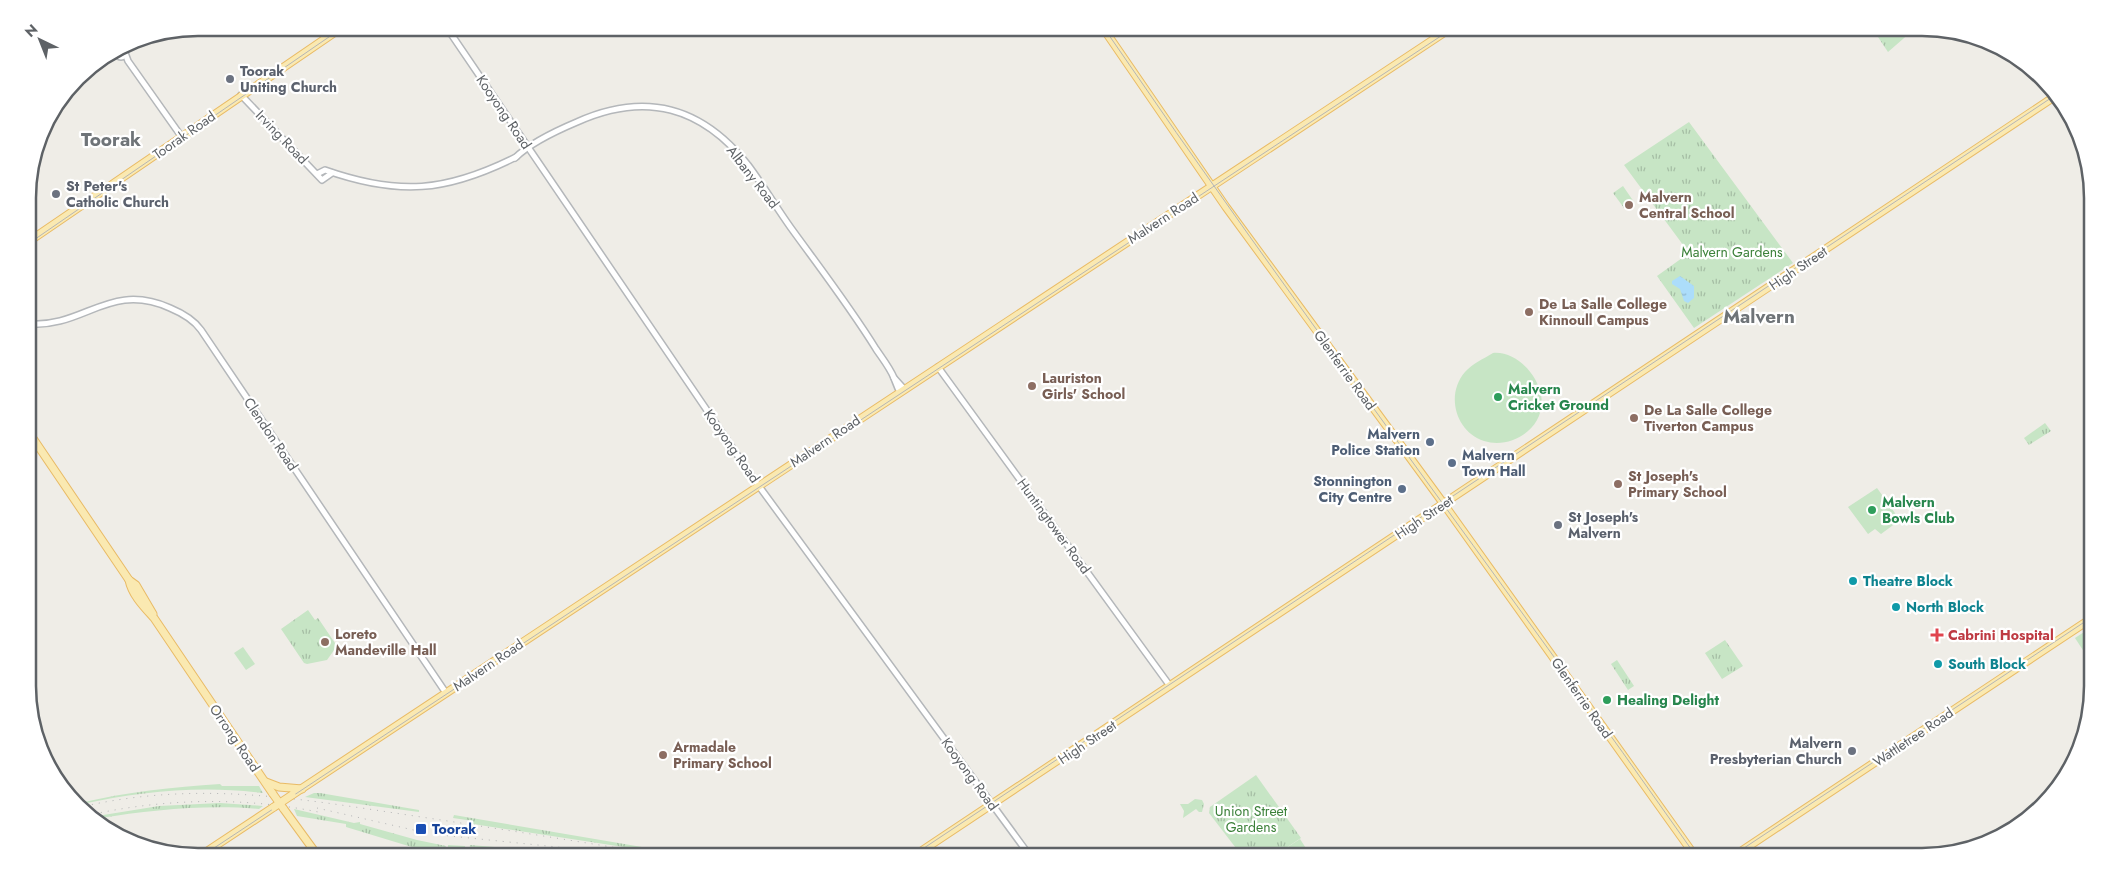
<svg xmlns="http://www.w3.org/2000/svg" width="2120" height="884" font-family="Jost,sans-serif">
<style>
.grass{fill:url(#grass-tufts)}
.pitch{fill:#c7e5c5}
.water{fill:url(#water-ripples)}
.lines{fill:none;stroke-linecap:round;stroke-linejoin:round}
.minor-casing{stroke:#b4b7ba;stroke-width:8}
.major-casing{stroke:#e9bb66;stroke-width:9}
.minor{stroke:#fff;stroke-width:5}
.major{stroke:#fae9b1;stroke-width:7}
.tram{stroke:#b4b5b6;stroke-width:1}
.rail{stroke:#b4b5b6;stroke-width:1;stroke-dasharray:1 6;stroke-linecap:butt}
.major-bridge-casing{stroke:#e9bb66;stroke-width:9;stroke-linecap:butt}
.major-bridge{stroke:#fae9b1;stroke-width:7}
.worship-dot{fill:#6b7280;stroke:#fff;stroke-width:2}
.education-dot{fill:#8d6e63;stroke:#fff;stroke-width:2}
.leisure-dot{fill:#2e9e5b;stroke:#fff;stroke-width:2}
.service-dot{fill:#5c6f8a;stroke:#fff;stroke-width:2}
.culture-dot{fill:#0f9aa8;stroke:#fff;stroke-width:2}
.health-dot{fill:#e0444e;stroke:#fff;stroke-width:2}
.transit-dot{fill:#1a4fb4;stroke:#fff;stroke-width:2}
.labels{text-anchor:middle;stroke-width:4.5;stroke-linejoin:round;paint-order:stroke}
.worship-label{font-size:14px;font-weight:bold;fill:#5b616d;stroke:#fff;text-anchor:start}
.street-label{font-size:14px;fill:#5e6266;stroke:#fff}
.education-label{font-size:14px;font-weight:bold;fill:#785e54;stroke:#fff;text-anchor:start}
.park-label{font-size:14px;fill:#3c813a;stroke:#fff}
.leisure-label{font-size:14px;font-weight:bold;fill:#27864d;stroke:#fff;text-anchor:start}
.service-label{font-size:14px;font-weight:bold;fill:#4e5e75;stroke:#fff;text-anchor:end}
.culture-label{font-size:14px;font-weight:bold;fill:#0d838f;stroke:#fff;text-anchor:start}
.health-label{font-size:14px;font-weight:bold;fill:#be3a42;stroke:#fff;text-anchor:start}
.transit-label{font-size:14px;font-weight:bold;fill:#164399;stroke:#fff;text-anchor:start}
.district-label{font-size:19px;font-weight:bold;fill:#6f7478;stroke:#fff}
.rim{fill:none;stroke:#5e6266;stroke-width:2.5}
</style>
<defs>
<pattern id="grass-tufts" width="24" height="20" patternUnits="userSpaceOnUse" patternTransform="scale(1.25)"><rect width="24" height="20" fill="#c7e5c5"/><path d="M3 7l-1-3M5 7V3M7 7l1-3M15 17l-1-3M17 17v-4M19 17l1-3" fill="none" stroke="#a5bda4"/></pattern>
<pattern id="water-ripples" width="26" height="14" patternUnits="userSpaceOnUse" patternTransform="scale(1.25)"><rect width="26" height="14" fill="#acddfa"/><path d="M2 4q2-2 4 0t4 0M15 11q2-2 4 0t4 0" fill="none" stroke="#8fb7ce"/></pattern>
</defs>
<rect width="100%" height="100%" fill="#efede7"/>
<g class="grass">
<path d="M 1879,28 L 1908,28 L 1911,32 L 1888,52 L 1874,31 Z"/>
<path d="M 1689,122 L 1793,263 L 1694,328 L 1657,276 L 1689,253 L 1624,165 Z"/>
<path d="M 1623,186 L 1634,202 L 1624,208 L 1613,193 Z"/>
<path d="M 2045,423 L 2051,431 L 2029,445 L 2024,438 Z"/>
<path d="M 308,610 L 315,620 L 318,618 L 337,646 L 327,660 L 307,664 L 304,663 L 281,629 Z"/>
<path d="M 2087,630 L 2092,638 L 2092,664 L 2075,638 Z"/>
<path d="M 1725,640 L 1743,666 L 1722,679 L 1705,653 Z"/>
<path d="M 1617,660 L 1634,686 L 1628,690 L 1611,664 Z"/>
<path d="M 1256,775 L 1301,838 L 1274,856 L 1242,856 L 1209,813 L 1210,807 Z"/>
<path d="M 220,784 L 222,786 L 259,786 L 263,793 C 203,785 141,791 82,804 L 80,803 C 126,792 173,787 220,784 Z"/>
<path d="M 314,793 L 320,793 L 419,810 L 419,812 L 305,797 Z"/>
<path d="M 1195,799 L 1202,800 L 1204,804 L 1202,812 L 1199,812 L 1196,809 L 1183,818 L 1184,811 L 1180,804 L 1188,804 Z"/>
<path d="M 220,803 L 263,806 L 259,809 C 207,804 151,810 100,818 L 97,816 L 159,806 Z"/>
<path d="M 294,809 L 354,823 L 360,822 L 360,824 L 417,840 L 446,846 L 445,851 L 415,847 L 415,848 L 346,827 L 346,824 L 297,816 Z"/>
<path d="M 454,815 L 695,856 L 682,856 L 473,824 L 473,821 L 453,818 Z"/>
<path d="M 448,845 L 465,846 L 466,851 L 469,852 L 470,845 L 603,856 L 463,852 L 448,851 Z"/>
</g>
<g class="pitch">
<path d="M 1493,353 C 1515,351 1537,373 1541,395 C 1547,426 1513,450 1484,441 C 1456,432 1445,395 1465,372 C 1472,364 1483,359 1493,353 Z"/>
<path d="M 1877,488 L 1900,520 L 1881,534 L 1875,529 L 1868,534 L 1848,507 Z"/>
<path d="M 243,647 L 255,664 L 246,670 L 234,653 Z"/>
<path d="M 1300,839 L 1311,856 L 1274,856 Z"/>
</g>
<path class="water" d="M 1680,276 L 1694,286 L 1694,298 L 1688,303 L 1684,301 L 1680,289 L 1672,284 L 1672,281 Z"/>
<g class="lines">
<g class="minor-casing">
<g id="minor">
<path d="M 447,28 L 753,478 L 1030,856"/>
<circle cx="121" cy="53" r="4"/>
<path d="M 125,53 L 128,61 L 181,136"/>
<path d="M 241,95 L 322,180 L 332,173"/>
<path d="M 515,158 C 530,143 558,130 577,122 C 646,91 702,107 748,165 C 763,185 776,207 791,228 C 820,268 850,307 876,349 C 882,358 890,368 894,378 C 896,383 897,387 900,392"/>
<path d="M 317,174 L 325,170 C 399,196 446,192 516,157"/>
<path d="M 28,324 C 85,328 109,281 170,308 C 182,313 194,320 201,330 L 446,693"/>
<path d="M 938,367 L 1170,686"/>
<path d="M 894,378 L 904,389"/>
</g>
</g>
<g class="major-casing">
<g id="major">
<path d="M 1103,28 L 1226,207 L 1438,496 L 1695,856"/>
<path d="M 28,242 L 341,28"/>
<path d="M 28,431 L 129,580 L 136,585 L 153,614"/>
<path d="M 129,580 C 132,595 144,607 154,618 L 273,794"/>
<path d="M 266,782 L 279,787 L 302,789"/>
<path d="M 292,795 L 1451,28"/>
<path d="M 283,808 L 318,856"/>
<path d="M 200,856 L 274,807"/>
<path d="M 914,856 L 2057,95"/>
<path d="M 1734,856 L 2092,618"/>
</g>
</g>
<use href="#minor" class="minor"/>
<use href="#major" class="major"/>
<g class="tram">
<path d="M 1104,28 C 1295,308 1501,578 1696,856"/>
<path d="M 28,244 L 342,28"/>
<path d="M 202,856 L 1453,28"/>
<path d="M 912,856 L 2057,94"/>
<path d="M 1732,856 L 2092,617"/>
</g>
<g class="rail">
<path d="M 85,806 C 199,781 295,798 408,815 C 495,828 581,842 667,856"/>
<path d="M 317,808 L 431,834 L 586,850"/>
<path d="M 94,814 C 169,798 248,797 323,813"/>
<path d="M 580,852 L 612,856"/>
</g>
<g class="major-bridge-casing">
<g id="major-bridge">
<path d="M 273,794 L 283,808"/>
<path d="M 274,807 L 292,795"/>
</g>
</g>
<use href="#major-bridge" class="major-bridge"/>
</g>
<g class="worship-dot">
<circle cx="230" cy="79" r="5"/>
<circle cx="56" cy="194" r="5"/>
<circle cx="1558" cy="525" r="5"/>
<circle cx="1852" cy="751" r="5"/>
</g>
<g class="education-dot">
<circle cx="1629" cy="205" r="5"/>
<circle cx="1529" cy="312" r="5"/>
<circle cx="1032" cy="386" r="5"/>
<circle cx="1634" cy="418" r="5"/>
<circle cx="1618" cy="484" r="5"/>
<circle cx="325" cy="642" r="5"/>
<circle cx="663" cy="755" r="5"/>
</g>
<g class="leisure-dot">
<circle cx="1498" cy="397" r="5"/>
<circle cx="1872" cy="510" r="5"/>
<circle cx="1607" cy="700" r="5"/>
</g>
<g class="service-dot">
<circle cx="1430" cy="442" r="5"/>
<circle cx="1452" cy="463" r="5"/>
<circle cx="1402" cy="489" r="5"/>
</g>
<g class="culture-dot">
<circle cx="1853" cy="581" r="5"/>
<circle cx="1896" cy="607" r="5"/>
<circle cx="1938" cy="664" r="5"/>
</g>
<path class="health-dot" d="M1934.5 627.5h5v5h5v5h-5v5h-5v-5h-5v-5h5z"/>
<rect class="transit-dot" x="415" y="823" width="12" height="12" rx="2.5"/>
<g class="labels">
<g class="worship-label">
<text x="240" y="76">Toorak<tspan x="240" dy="16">Uniting Church</tspan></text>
<text x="66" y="191">St Peter's<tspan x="66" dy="16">Catholic Church</tspan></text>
<text x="1568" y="522">St Joseph's<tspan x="1568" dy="16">Malvern</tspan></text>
<text x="1842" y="748" text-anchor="end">Malvern<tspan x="1842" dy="16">Presbyterian Church</tspan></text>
</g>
<g class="street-label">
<text transform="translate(504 112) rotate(56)" y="5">Kooyong Road</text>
<text transform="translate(184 135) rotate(-35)" y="5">Toorak Road</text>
<text transform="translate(282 137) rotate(46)" y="5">Irving Road</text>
<text transform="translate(753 177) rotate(52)" y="5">Albany Road</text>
<text transform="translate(1163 218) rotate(-33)" y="5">Malvern Road</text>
<text transform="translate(1798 268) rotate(-34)" y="5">High Street</text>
<text transform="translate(1345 370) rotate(54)" y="5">Glenferrie Road</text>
<text transform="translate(271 434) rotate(56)" y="5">Clendon Road</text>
<text transform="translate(825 441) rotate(-34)" y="5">Malvern Road</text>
<text transform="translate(732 446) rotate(55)" y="5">Kooyong Road</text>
<text transform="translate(1424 517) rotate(-34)" y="5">High Street</text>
<text transform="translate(1054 526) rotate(54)" y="5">Huntingtower Road</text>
<text transform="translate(488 665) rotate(-34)" y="5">Malvern Road</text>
<text transform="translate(1582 698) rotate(55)" y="5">Glenferrie Road</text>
<text transform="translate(1913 737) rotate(-34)" y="5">Wattletree Road</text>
<text transform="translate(235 738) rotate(56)" y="5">Orrong Road</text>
<text transform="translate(1087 742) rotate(-34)" y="5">High Street</text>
<text transform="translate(970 774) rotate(54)" y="5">Kooyong Road</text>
</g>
<g class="education-label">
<text x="1639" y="202">Malvern<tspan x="1639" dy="16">Central School</tspan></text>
<text x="1539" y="309">De La Salle College<tspan x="1539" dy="16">Kinnoull Campus</tspan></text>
<text x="1042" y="383">Lauriston<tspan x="1042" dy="16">Girls' School</tspan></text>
<text x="1644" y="415">De La Salle College<tspan x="1644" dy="16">Tiverton Campus</tspan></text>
<text x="1628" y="481">St Joseph's<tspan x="1628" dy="16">Primary School</tspan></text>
<text x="335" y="639">Loreto<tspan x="335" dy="16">Mandeville Hall</tspan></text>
<text x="673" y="752">Armadale<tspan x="673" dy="16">Primary School</tspan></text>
</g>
<g class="park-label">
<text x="1732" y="257">Malvern Gardens</text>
<text x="1251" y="816">Union Street<tspan x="1251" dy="16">Gardens</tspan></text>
</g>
<g class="leisure-label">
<text x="1508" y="394">Malvern<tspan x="1508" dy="16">Cricket Ground</tspan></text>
<text x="1882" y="507">Malvern<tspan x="1882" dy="16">Bowls Club</tspan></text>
<text x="1617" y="705">Healing Delight</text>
</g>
<g class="service-label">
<text x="1420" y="439">Malvern<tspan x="1420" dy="16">Police Station</tspan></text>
<text x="1462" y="460" text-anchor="start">Malvern<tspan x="1462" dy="16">Town Hall</tspan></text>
<text x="1392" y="486">Stonnington<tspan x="1392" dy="16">City Centre</tspan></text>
</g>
<g class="culture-label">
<text x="1863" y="586">Theatre Block</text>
<text x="1906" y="612">North Block</text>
<text x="1948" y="669">South Block</text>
</g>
<g class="health-label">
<text x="1948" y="640">Cabrini Hospital</text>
</g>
<g class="transit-label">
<text x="432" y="834">Toorak</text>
</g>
<g class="district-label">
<text x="111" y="146">Toorak</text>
<text x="1759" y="323">Malvern</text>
</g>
</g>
<path d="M0 0H2120V884H0ZM198 36H1922A162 162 0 0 1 2084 198V686A162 162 0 0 1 1922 848H198A162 162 0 0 1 36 686V198A162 162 0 0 1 198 36Z" fill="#fff" fill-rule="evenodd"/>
<path class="rim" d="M198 36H1922A162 162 0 0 1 2084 198V686A162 162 0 0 1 1922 848H198A162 162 0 0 1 36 686V198A162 162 0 0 1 198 36Z"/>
<g transform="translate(40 40) rotate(317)" stroke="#ffffff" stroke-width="4" paint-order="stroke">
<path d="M0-4L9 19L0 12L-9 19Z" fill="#5e6266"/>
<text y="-8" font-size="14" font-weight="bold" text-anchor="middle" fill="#5e6266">N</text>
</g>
</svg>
